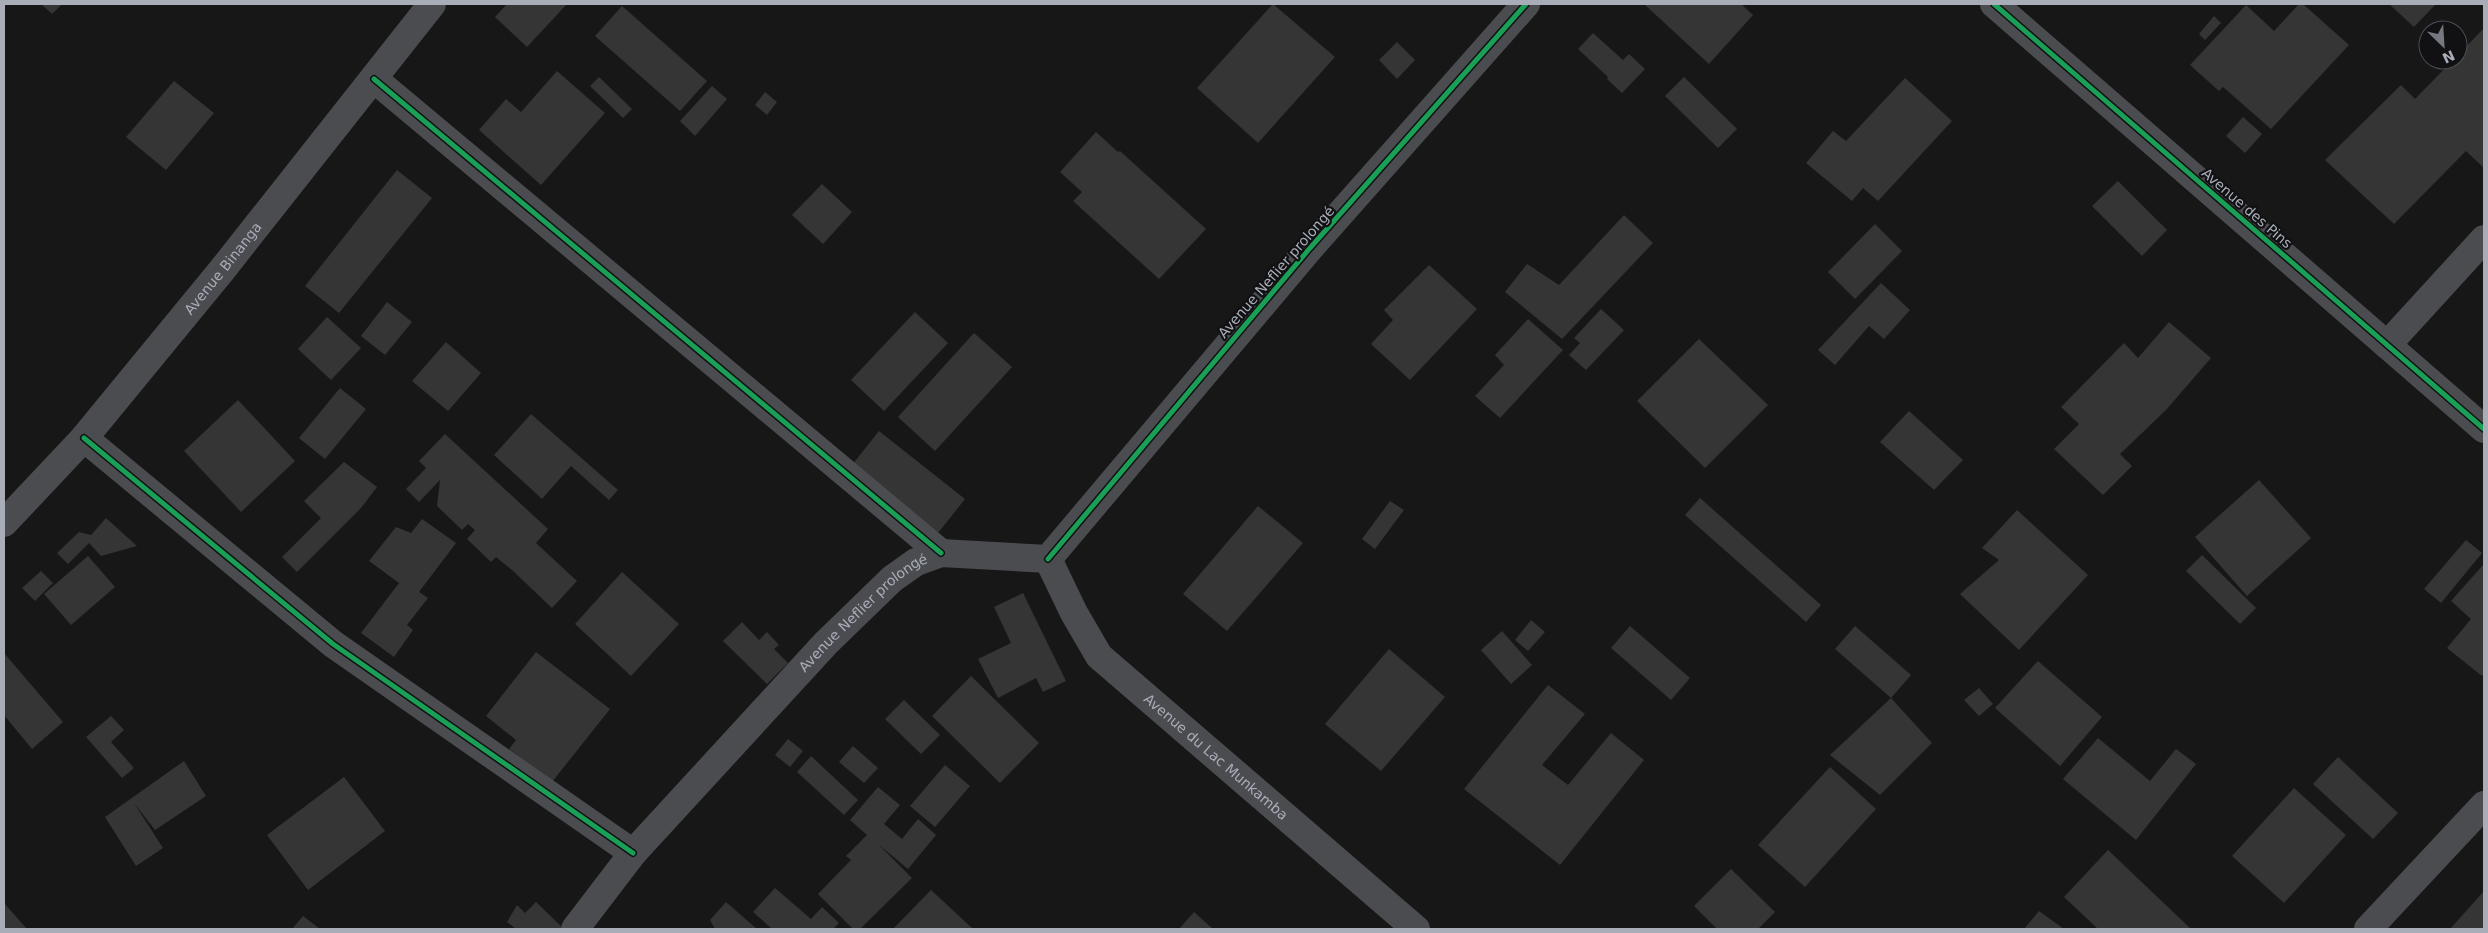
<svg xmlns="http://www.w3.org/2000/svg" width="2488" height="933" font-family="'DejaVu Sans',sans-serif">
<style>
.building{fill:#353536}
.lines{fill:none;stroke-linecap:round;stroke-linejoin:round}
.minor{stroke:#4b4c50;stroke-width:28}
.cycleway-casing{stroke:#111113;stroke-width:8}
.cycleway{stroke:#1a9f57;stroke-width:5}
.labels{text-anchor:middle;stroke-width:4.5;stroke-linejoin:round;paint-order:stroke}
.street-label{font-size:14px;fill:#a8adb8;stroke:#111113}
</style>
<rect width="100%" height="100%" fill="#171717"/>
<g class="building">
<path d="M 41,4 L 62,4 L 52,14 Z"/>
<path d="M 507,4 L 567,4 L 527,47 L 495,17 Z"/>
<path d="M 1273,4 L 1335,57 L 1258,143 L 1197,88 Z"/>
<path d="M 1644,4 L 1741,4 L 1753,15 L 1709,64 Z"/>
<path d="M 2299,4 L 2303,4 L 2349,45 L 2271,129 L 2223,87 L 2219,91 L 2190,65 L 2246,5 L 2274,31 Z"/>
<path d="M 2389,4 L 2436,4 L 2414,27 Z"/>
<path d="M 622,6 L 707,81 L 680,111 L 595,36 Z"/>
<path d="M 2214,16 L 2221,23 L 2205,40 L 2199,34 Z"/>
<path d="M 2484,28 L 2484,168 L 2466,151 L 2394,224 L 2325,160 L 2401,85 L 2415,99 L 2453,60 L 2458,60 L 2458,55 Z"/>
<path d="M 1593,33 L 1623,60 L 1629,54 L 1645,69 L 1622,93 L 1607,79 L 1608,77 L 1578,49 Z"/>
<path d="M 1397,42 L 1415,60 L 1397,79 L 1379,60 Z"/>
<path d="M 557,71 L 605,113 L 541,185 L 479,130 L 506,99 L 521,112 Z"/>
<path d="M 599,77 L 632,109 L 623,118 L 590,86 Z"/>
<path d="M 1684,77 L 1737,129 L 1718,148 L 1665,96 Z"/>
<path d="M 1905,78 L 1952,121 L 1878,201 L 1863,188 L 1852,201 L 1806,163 L 1833,131 L 1846,141 Z"/>
<path d="M 174,81 L 214,113 L 166,170 L 126,137 Z"/>
<path d="M 712,86 L 727,99 L 695,136 L 680,121 Z"/>
<path d="M 765,92 L 777,102 L 767,115 L 755,105 Z"/>
<path d="M 2243,117 L 2262,134 L 2245,153 L 2226,136 Z"/>
<path d="M 1096,132 L 1118,152 L 1120,151 L 1206,229 L 1159,279 L 1073,201 L 1082,192 L 1060,172 Z"/>
<path d="M 397,170 L 432,198 L 339,313 L 305,286 Z"/>
<path d="M 2118,181 L 2167,230 L 2142,256 L 2092,206 Z"/>
<path d="M 822,184 L 852,212 L 823,244 L 792,215 Z"/>
<path d="M 1624,215 L 1653,243 L 1562,339 L 1505,292 L 1527,264 L 1559,285 Z"/>
<path d="M 1875,224 L 1902,251 L 1855,299 L 1828,272 Z"/>
<path d="M 1429,265 L 1477,309 L 1410,380 L 1371,344 L 1393,320 L 1384,310 Z"/>
<path d="M 1881,283 L 1910,310 L 1884,339 L 1869,326 L 1835,365 L 1818,350 Z"/>
<path d="M 387,302 L 412,322 L 385,355 L 361,336 Z"/>
<path d="M 1601,309 L 1624,330 L 1586,370 L 1569,355 L 1580,343 L 1574,338 Z"/>
<path d="M 915,312 L 948,343 L 884,411 L 851,380 Z"/>
<path d="M 327,317 L 361,348 L 331,380 L 298,349 Z"/>
<path d="M 1528,319 L 1563,350 L 1500,418 L 1475,396 L 1504,365 L 1495,355 Z"/>
<path d="M 2169,322 L 2211,358 L 2166,410 L 2120,454 L 2132,466 L 2103,495 L 2054,449 L 2079,424 L 2061,407 L 2124,343 L 2138,358 Z"/>
<path d="M 974,333 L 1012,367 L 935,451 L 898,417 Z"/>
<path d="M 1699,339 L 1768,405 L 1705,468 L 1637,401 Z"/>
<path d="M 446,342 L 481,373 L 448,411 L 412,381 Z"/>
<path d="M 340,388 L 366,409 L 325,459 L 299,438 Z"/>
<path d="M 238,400 L 295,461 L 241,512 L 184,451 Z"/>
<path d="M 1909,411 L 1963,460 L 1934,490 L 1880,442 Z"/>
<path d="M 531,414 L 618,490 L 609,500 L 571,466 L 542,499 L 494,455 Z"/>
<path d="M 879,431 L 965,499 L 938,533 L 852,465 Z"/>
<path d="M 445,434 L 548,529 L 536,543 L 577,581 L 552,608 L 512,570 L 496,557 L 491,562 L 467,539 L 475,530 L 468,524 L 462,530 L 437,506 L 440,480 L 419,502 L 406,489 L 426,468 L 419,461 Z"/>
<path d="M 344,462 L 377,487 L 361,508 L 297,572 L 282,557 L 321,518 L 304,501 Z"/>
<path d="M 2259,480 L 2311,538 L 2247,596 L 2195,537 Z"/>
<path d="M 1700,498 L 1821,605 L 1806,622 L 1685,515 Z"/>
<path d="M 1390,501 L 1404,510 L 1375,549 L 1362,539 Z"/>
<path d="M 1258,506 L 1303,543 L 1227,631 L 1183,594 Z"/>
<path d="M 2017,510 L 2088,575 L 2019,650 L 1960,594 L 1999,560 L 1982,548 Z"/>
<path d="M 106,518 L 137,546 L 101,556 L 89,543 L 68,564 L 57,553 L 79,532 L 91,535 Z"/>
<path d="M 422,519 L 456,543 L 419,592 L 428,598 L 407,625 L 413,630 L 394,657 L 361,633 L 399,583 L 369,561 L 396,527 L 411,533 Z"/>
<path d="M 2466,540 L 2482,553 L 2441,603 L 2424,589 Z"/>
<path d="M 2202,555 L 2256,608 L 2240,624 L 2186,571 Z"/>
<path d="M 88,556 L 115,587 L 71,625 L 44,594 Z"/>
<path d="M 2483,565 L 2484,673 L 2482,676 L 2447,648 L 2471,619 L 2451,601 Z"/>
<path d="M 41,571 L 53,583 L 35,601 L 22,588 Z"/>
<path d="M 622,572 L 679,624 L 631,676 L 575,624 Z"/>
<path d="M 1023,593 L 1066,681 L 1043,692 L 1036,678 L 998,698 L 978,659 L 1011,643 L 994,607 Z"/>
<path d="M 1531,620 L 1545,632 L 1528,651 L 1515,640 Z"/>
<path d="M 742,622 L 759,640 L 767,632 L 779,645 L 774,649 L 788,663 L 767,684 L 723,641 Z"/>
<path d="M 1630,626 L 1690,678 L 1671,700 L 1611,648 Z"/>
<path d="M 1855,626 L 1911,675 L 1891,698 L 1835,649 Z"/>
<path d="M 1502,631 L 1532,665 L 1511,684 L 1481,650 Z"/>
<path d="M 1389,649 L 1445,697 L 1381,771 L 1325,724 Z"/>
<path d="M 536,652 L 610,709 L 552,782 L 509,749 L 516,740 L 486,716 Z"/>
<path d="M 4,653 L 63,722 L 32,749 L 4,715 Z"/>
<path d="M 2038,661 L 2102,717 L 2060,766 L 1995,708 Z"/>
<path d="M 971,676 L 1039,743 L 1000,783 L 932,716 Z"/>
<path d="M 1548,685 L 1585,714 L 1542,765 L 1568,785 L 1611,733 L 1644,760 L 1560,865 L 1464,789 Z"/>
<path d="M 1979,688 L 1993,704 L 1979,716 L 1964,700 Z"/>
<path d="M 1891,698 L 1932,743 L 1880,795 L 1830,755 Z"/>
<path d="M 904,700 L 940,735 L 921,754 L 885,719 Z"/>
<path d="M 111,716 L 124,730 L 111,742 L 134,768 L 122,778 L 86,737 Z"/>
<path d="M 2098,738 L 2150,781 L 2176,749 L 2196,764 L 2136,840 L 2063,779 Z"/>
<path d="M 788,739 L 803,751 L 790,767 L 775,755 Z"/>
<path d="M 853,746 L 878,768 L 864,783 L 839,762 Z"/>
<path d="M 811,756 L 858,800 L 844,815 L 797,772 Z"/>
<path d="M 2338,757 L 2398,813 L 2373,839 L 2313,784 Z"/>
<path d="M 184,761 L 206,796 L 155,830 L 134,803 L 163,848 L 136,866 L 105,817 Z"/>
<path d="M 945,765 L 970,786 L 935,827 L 910,806 Z"/>
<path d="M 1830,767 L 1876,809 L 1805,887 L 1758,845 Z"/>
<path d="M 344,777 L 385,831 L 308,890 L 267,835 Z"/>
<path d="M 878,787 L 900,805 L 884,824 L 902,839 L 918,819 L 936,835 L 908,869 L 878,844 L 912,878 L 860,929 L 853,929 L 818,894 L 851,860 L 846,856 L 867,835 L 850,820 Z"/>
<path d="M 2294,788 L 2346,835 L 2284,903 L 2232,856 Z"/>
<path d="M 2108,850 L 2191,929 L 2098,929 L 2064,897 Z"/>
<path d="M 1731,869 L 1775,912 L 1758,929 L 1717,929 L 1694,906 Z"/>
<path d="M 775,888 L 811,919 L 822,907 L 839,923 L 833,929 L 772,929 L 753,912 Z"/>
<path d="M 931,890 L 973,929 L 893,929 Z"/>
<path d="M 2484,891 L 2484,929 L 2450,929 Z"/>
<path d="M 536,902 L 564,929 L 516,929 L 507,922 L 517,905 L 525,913 Z"/>
<path d="M 726,902 L 757,929 L 715,929 L 710,920 Z"/>
<path d="M 4,903 L 27,929 L 4,929 Z"/>
<path d="M 2039,911 L 2064,929 L 2024,929 Z"/>
<path d="M 1194,912 L 1213,929 L 1179,929 Z"/>
<path d="M 303,916 L 320,929 L 292,929 Z"/>
</g>
<g class="lines">
<g class="minor">
<path d="M 1994,4 L 2484,429"/>
<path d="M 374,79 L 941,553"/>
<path d="M 2387,345 L 2484,239"/>
<path d="M 84,438 L 333,644 L 633,853"/>
<path id="s1" d="M 4,523 L 84,438 L 222,270 L 432,4"/>
<path d="M 1048,559 L 1310,248 L 1526,4"/>
<path id="s2" d="M 1048,559 L 1074,613 L 1099,656 L 1416,929"/>
<path id="s3" d="M 575,929 L 633,853 L 826,643 L 892,579 L 916,562 L 941,553 L 1048,559"/>
<path d="M 2368,929 L 2484,805"/>
</g>
<g class="cycleway-casing">
<g id="cycleway">
<path d="M 1994,4 L 2484,429"/>
<path d="M 374,79 L 941,553"/>
<path d="M 84,438 L 333,644 L 633,853"/>
<path d="M 1048,559 L 1310,248 L 1526,4"/>
</g>
</g>
<use href="#cycleway" class="cycleway"/>
</g>
<g class="labels">
<g class="street-label">
<text transform="translate(2247 208) rotate(41)" y="5">Avenue des Pins</text>
<text dy="5" stroke="none"><textPath href="#s1" startOffset="336">Avenue Binanga</textPath></text>
<text transform="translate(1276 272) rotate(-49)" y="5">Avenue Neflier prolongé</text>
<text dy="5" stroke="none"><textPath href="#s3" startOffset="429">Avenue Neflier prolongé</textPath></text>
<text dy="5" stroke="none"><textPath href="#s2" startOffset="264">Avenue du Lac Munkamba</textPath></text>
</g>
</g>
<rect width="2488" height="933" fill="none" stroke="#a8adb8" stroke-width="10"/>
<g transform="translate(2443 45) rotate(155)"><circle r="24" fill="#111113" stroke="#4d4f55"/>
<path d="M0-4L9 19L0 12L-9 19Z" fill="#757880"/>
<text y="-8" font-size="14" font-weight="bold" text-anchor="middle" fill="#a8adb8">N</text>
</g>
</svg>
